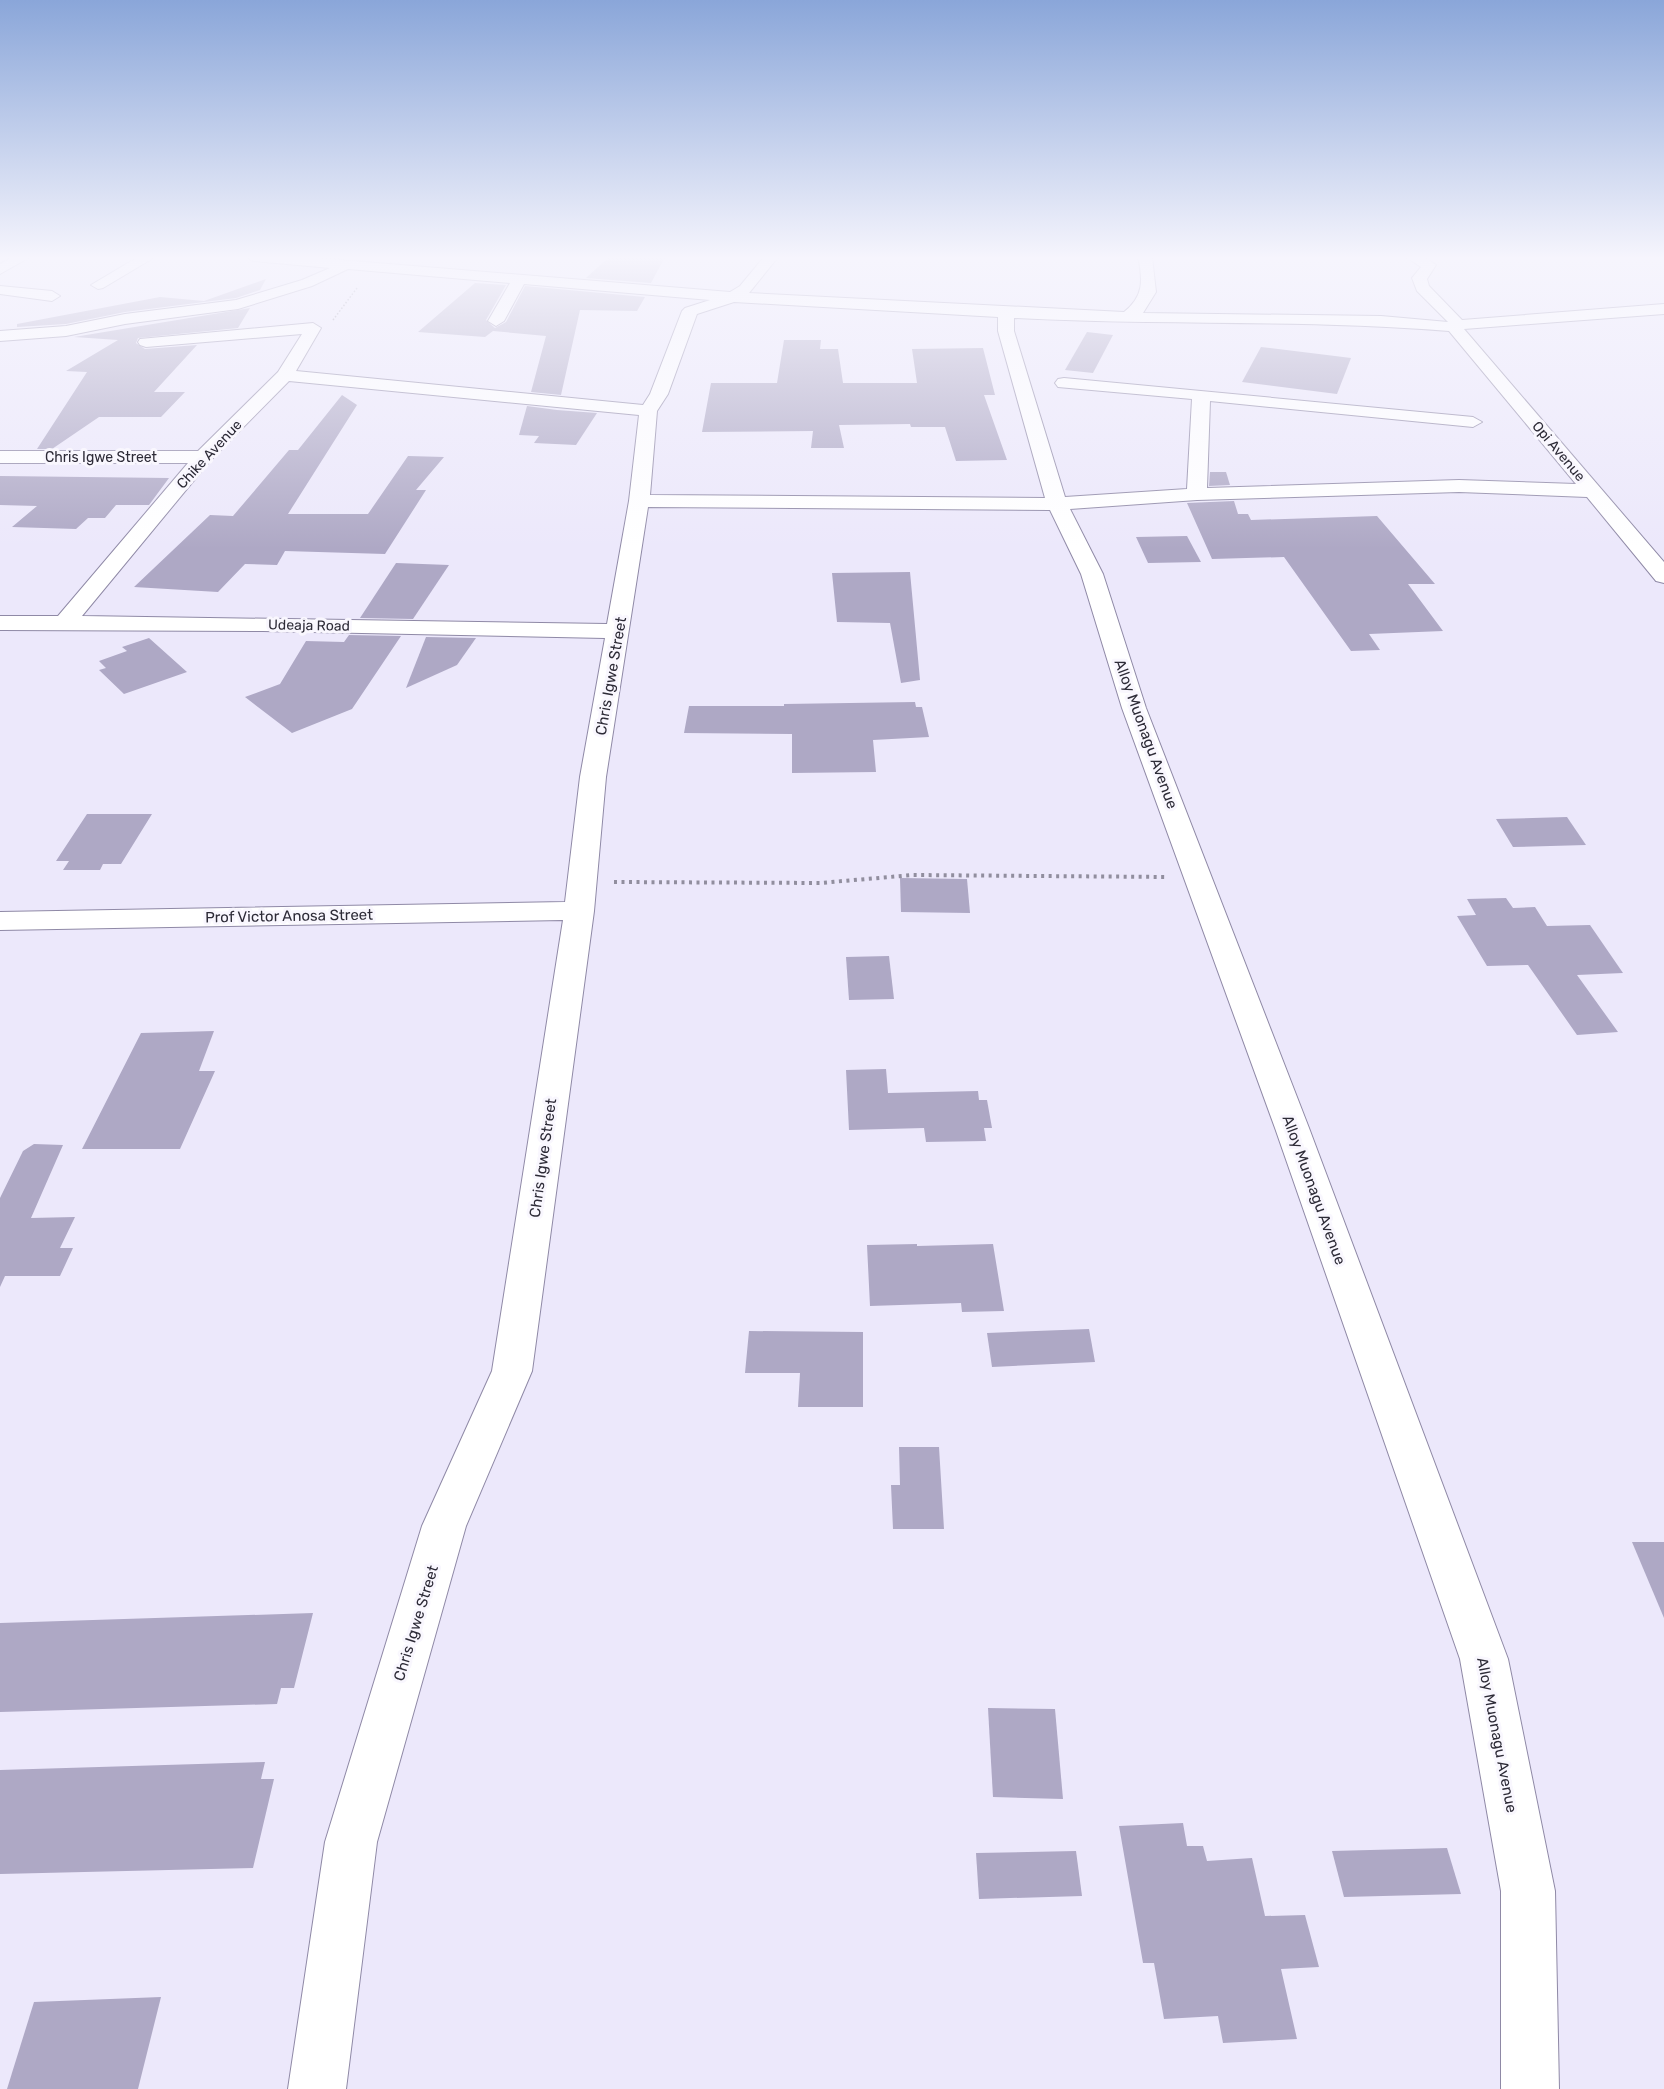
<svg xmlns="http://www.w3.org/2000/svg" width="1664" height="2089" font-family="Rubik,sans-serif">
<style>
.building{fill:#aea8c5}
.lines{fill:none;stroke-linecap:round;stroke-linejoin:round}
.minor-casing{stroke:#8f89a6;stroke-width:2}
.path-far1{stroke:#918e9e;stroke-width:1.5;stroke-dasharray:1.5 2;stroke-linecap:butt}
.path{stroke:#918e9e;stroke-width:4;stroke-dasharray:3 4.5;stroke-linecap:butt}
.minor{fill:#fff;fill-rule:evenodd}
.labels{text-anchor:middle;stroke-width:6;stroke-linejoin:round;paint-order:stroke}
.far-street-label{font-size:14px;fill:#2d2b37;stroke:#f9f7fe}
.street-label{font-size:15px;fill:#2d2b37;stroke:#f9f7fe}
</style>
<rect width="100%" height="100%" fill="#ece8fb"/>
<g class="building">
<path d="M 609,257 L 665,257 L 651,283 L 586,278 Z"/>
<path d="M 266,279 L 260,290 L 236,298 L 125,312 L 66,324 L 17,327 L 17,324 L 160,297 L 204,301 Z"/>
<path d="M 475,283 L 506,285 L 486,320 L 495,328 L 506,322 L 525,286 L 645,297 L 637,311 L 580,310 L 561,395 L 531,392 L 546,336 L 493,331 L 485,337 L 418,332 Z"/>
<path d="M 250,308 L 238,328 L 138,338 L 136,343 L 145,349 L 197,345 L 154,392 L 185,392 L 161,417 L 99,417 L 52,449 L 37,449 L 87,372 L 66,371 L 118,340 L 74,337 Z"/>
<path d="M 1087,332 L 1113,335 L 1093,373 L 1065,370 Z"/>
<path d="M 784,340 L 821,340 L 820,349 L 838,349 L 843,383 L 917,383 L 912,349 L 983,348 L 995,395 L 984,395 L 1007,460 L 956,461 L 945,427 L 911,427 L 910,424 L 839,425 L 844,448 L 811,448 L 813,431 L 702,432 L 711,383 L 777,383 Z"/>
<path d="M 1261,347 L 1335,356 L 1351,358 L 1337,394 L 1242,382 Z"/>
<path d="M 342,395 L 357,405 L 288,514 L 368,514 L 408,456 L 444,457 L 416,490 L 426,490 L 385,554 L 285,551 L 277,565 L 245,564 L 218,592 L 134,587 L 210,515 L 233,516 L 289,450 L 298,450 Z"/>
<path d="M 527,406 L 557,410 L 597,413 L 576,445 L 534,443 L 539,436 L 519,435 Z"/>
<path d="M 1210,472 L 1226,472 L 1230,485 L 1209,486 Z"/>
<path d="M 0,476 L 169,478 L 149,505 L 116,505 L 105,518 L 88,518 L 76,529 L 12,527 L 37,506 L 0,505 Z"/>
<path d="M 1234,501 L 1238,514 L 1248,514 L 1251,520 L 1377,516 L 1435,584 L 1408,584 L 1443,631 L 1369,634 L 1380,650 L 1351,651 L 1284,557 L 1212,559 L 1187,503 Z"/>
<path d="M 1187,536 L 1201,562 L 1148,563 L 1136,537 Z"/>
<path d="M 396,563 L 449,565 L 413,619 L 360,618 Z"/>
<path d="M 910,572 L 920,680 L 901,683 L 890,623 L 837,622 L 832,573 Z"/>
<path d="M 349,635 L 401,636 L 352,709 L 292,733 L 245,697 L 280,684 L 306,641 L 344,642 Z"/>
<path d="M 426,637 L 476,638 L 457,665 L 406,688 Z"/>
<path d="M 149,638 L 187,672 L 124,694 L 99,670 L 106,668 L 99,661 L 127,651 L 122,647 Z"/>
<path d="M 915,702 L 916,707 L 922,707 L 929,737 L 873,740 L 876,772 L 792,773 L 792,734 L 684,733 L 689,706 L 784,706 L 784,704 Z"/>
<path d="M 87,814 L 152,814 L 121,864 L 103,864 L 100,870 L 63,870 L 69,861 L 56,861 Z"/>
<path d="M 1567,817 L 1586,845 L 1513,847 L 1496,819 Z"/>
<path d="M 900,878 L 967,879 L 970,913 L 901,912 Z"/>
<path d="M 1506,898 L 1513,908 L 1535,907 L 1547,926 L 1590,925 L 1623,973 L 1577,975 L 1618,1032 L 1577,1035 L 1528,965 L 1487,966 L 1457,916 L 1476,915 L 1467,899 Z"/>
<path d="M 889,956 L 894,999 L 849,1000 L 846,957 Z"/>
<path d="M 214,1031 L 199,1071 L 215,1071 L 180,1149 L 82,1149 L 141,1033 Z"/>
<path d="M 886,1069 L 888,1093 L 978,1091 L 979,1100 L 987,1100 L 992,1128 L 984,1128 L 986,1141 L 926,1142 L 924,1128 L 849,1130 L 846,1070 Z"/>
<path d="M 34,1144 L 63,1145 L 31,1218 L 75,1217 L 60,1248 L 73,1248 L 60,1276 L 5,1276 L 0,1287 L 0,1198 L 23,1151 Z"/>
<path d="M 917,1244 L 917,1246 L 993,1244 L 1004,1311 L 962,1312 L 961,1303 L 870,1306 L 867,1245 Z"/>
<path d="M 1089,1329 L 1095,1362 L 992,1367 L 987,1333 Z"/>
<path d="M 749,1331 L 863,1332 L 863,1407 L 798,1407 L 800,1373 L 745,1373 Z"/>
<path d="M 899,1447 L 939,1447 L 944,1529 L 893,1529 L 891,1485 L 900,1485 Z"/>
<path d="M 1632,1542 L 1664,1542 L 1664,1618 Z"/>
<path d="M 313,1613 L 294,1688 L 281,1688 L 277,1704 L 0,1712 L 0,1623 Z"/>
<path d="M 988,1708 L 1055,1709 L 1063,1799 L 993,1797 Z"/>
<path d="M 265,1762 L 261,1779 L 274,1779 L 253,1868 L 0,1874 L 0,1770 Z"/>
<path d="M 1183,1823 L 1187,1846 L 1203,1846 L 1207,1861 L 1252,1858 L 1265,1916 L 1305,1915 L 1319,1967 L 1281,1969 L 1297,2039 L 1223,2043 L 1218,2016 L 1164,2019 L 1154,1963 L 1143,1963 L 1119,1826 Z"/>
<path d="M 1447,1848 L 1461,1894 L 1344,1897 L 1332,1851 Z"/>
<path d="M 1076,1851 L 1082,1896 L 979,1899 L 976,1853 Z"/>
<path d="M 161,1997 L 138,2089 L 7,2089 L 34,2002 Z"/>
</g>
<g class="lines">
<g class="minor-casing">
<g id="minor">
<path d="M 13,257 L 30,257 L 0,274 L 0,264 Z"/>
<path d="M 138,257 L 155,257 L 103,288 L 98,289 L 91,285 Z"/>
<path d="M 246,257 L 304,257 L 730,292 L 740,286 L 764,257 L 778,257 L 749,293 L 1124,312 C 1144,296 1143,280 1138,257 L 1152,257 L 1156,292 L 1143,313 L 1381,316 L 1448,322 L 1417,291 L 1412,278 L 1421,267 L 1406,257 L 1424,257 L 1436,265 L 1427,279 L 1429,286 L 1462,320 L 1664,304 L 1664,314 L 1464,329 L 1664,562 L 1664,583 L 1656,581 L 1587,497 L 1459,492 L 1197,500 L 1070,509 L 1103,574 L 1146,708 L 1309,1128 L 1508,1659 L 1555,1891 L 1559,2089 L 1501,2089 L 1501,1891 L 1460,1659 L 1275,1128 L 1122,708 L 1081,574 L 1050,510 L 648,507 L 606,777 L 594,911 L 532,1371 L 466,1526 L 377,1842 L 346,2089 L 288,2089 L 325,1842 L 422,1526 L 492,1371 L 563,920 L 0,930 L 0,912 L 565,902 L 580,777 L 605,638 L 263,631 L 0,630 L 0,616 L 58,616 L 188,463 L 0,463 L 0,451 L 198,451 L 278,372 L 302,334 L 146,347 L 140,345 L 138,342 L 140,339 L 313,323 L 321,328 L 296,371 L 643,405 L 650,394 L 682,311 L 685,308 L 710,300 L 524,284 L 504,321 L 496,326 L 488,321 L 510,283 L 348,269 L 312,286 L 238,309 L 125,324 L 66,336 L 0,341 L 0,331 L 66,326 L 125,314 L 236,300 L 302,280 L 330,268 L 253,261 ZM 734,302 L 998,317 L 998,331 L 1045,498 L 650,495 L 657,411 L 668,394 L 697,314 ZM 1014,318 C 1159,326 1304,319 1449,331 L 1576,484 L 1459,480 L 1207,488 L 1210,401 L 1473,427 L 1482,422 L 1473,417 L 1064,378 L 1058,379 L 1055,383 L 1058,387 L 1192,399 L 1187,489 L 1065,497 L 1014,331 ZM 289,381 L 639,415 L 629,501 L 607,624 L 82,616 L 210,461 Z"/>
<path d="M 0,286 L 52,291 L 60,296 L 52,301 L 0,294 Z"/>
</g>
</g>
<path class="path-far1" d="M 333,320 L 357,288"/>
<path class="path" d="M 614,882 L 820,883 L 913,875 L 1167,877"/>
<use href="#minor" class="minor"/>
</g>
<linearGradient id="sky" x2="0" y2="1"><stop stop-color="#8aa6d9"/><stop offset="0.47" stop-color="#f6f5fd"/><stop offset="1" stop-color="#f6f5fd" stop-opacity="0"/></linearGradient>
<rect width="1664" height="549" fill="url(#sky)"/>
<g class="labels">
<g class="far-street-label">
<text transform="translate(1559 451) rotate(50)" y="5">Opi Avenue</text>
<text transform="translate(209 454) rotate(-47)" y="5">Chike Avenue</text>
<text x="101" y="462">Chris Igwe Street</text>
<text transform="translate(309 625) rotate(1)" y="5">Udeaja Road</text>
</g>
<g class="street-label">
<text transform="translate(611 676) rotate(-80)" y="5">Chris Igwe Street</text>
<text transform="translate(1146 734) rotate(70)" y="5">Alloy Muonagu Avenue</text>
<text transform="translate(289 916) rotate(-1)" y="5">Prof Victor Anosa Street</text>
<text transform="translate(543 1158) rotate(-82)" y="5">Chris Igwe Street</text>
<text transform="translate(1314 1190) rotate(70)" y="5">Alloy Muonagu Avenue</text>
<text transform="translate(416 1623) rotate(-73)" y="5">Chris Igwe Street</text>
<text transform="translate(1497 1735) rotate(79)" y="5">Alloy Muonagu Avenue</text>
</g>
</g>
</svg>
